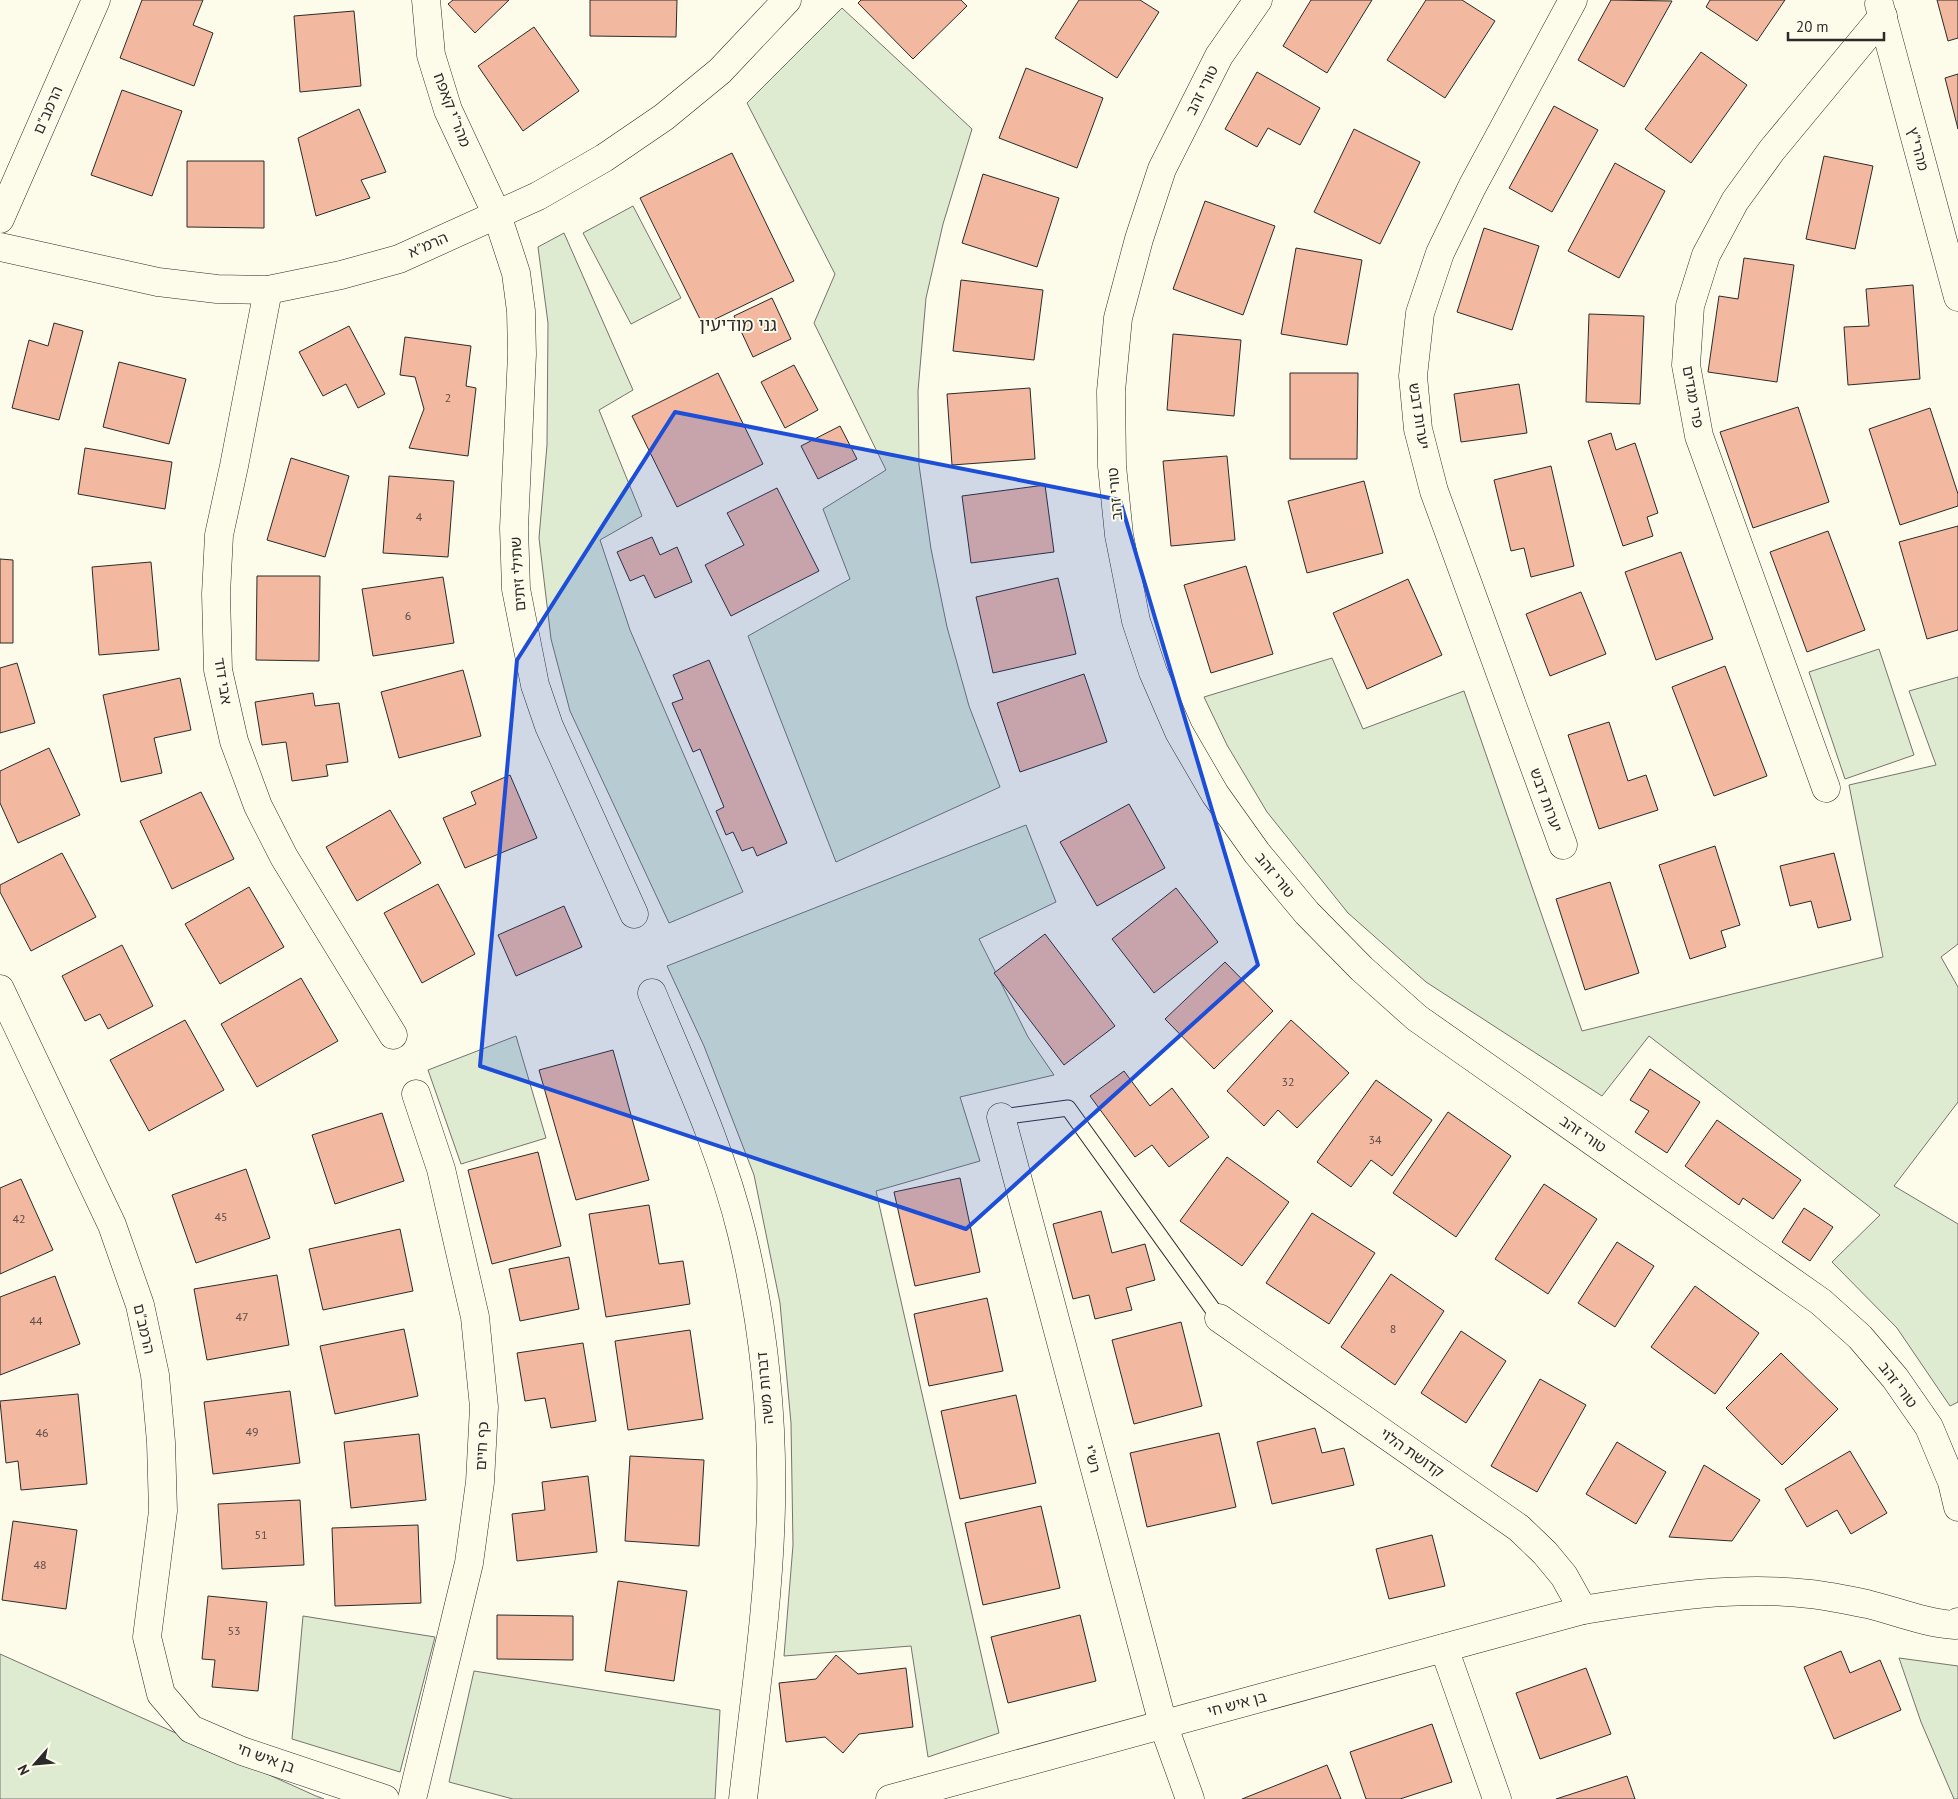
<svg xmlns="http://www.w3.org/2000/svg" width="1958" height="1799" font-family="'PT Sans','Noto Sans Hebrew',sans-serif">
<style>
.green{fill:#deebd1;stroke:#74746e}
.building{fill:#f2b8a0;stroke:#2b2b2b}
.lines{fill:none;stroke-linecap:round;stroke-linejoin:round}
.service-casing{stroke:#2b2b2b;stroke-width:17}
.minor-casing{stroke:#2b2b2b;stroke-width:29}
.tertiary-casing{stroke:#2b2b2b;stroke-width:29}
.service{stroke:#fdfbea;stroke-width:15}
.minor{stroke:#fdfbea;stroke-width:28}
.tertiary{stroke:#fdfbea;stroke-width:28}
.marked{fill:#1d4ed8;fill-opacity:0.2;stroke:#1d4ed8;stroke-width:4;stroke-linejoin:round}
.labels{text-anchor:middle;stroke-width:4;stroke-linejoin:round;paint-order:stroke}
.number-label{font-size:12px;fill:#5d4e48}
.street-label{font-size:15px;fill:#2b2b2b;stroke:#fdfbea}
.quarter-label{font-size:18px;fill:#2b2b2b;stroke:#fdfbea}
</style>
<rect width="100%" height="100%" fill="#fdfbea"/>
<g class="green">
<path d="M 842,8 L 972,129 L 943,224 L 926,298 L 918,391 L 919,465 L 931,549 L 947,627 L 969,706 L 1000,787 L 836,862 L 748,636 L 850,579 L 823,509 L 886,470 L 814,323 L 835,274 L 747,103 Z"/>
<path d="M 633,206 L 681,298 L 631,324 L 583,233 Z"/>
<path d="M 564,233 L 633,390 L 599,410 L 642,516 L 600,540 L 630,630 L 743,892 L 669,923 L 570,711 L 551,639 L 539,538 L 547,445 L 548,323 L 538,247 Z"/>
<path d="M 1879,649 L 1914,755 L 1845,779 L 1809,672 Z"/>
<path d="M 1332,658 L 1363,729 L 1464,691 L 1582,1031 L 1883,957 L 1849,785 L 1936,765 L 1909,691 L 1958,677 L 1958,944 L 1941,957 L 1958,987 L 1958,1102 L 1894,1186 L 1958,1224 L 1958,1402 L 1950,1406 L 1897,1328 L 1832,1262 L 1880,1215 L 1649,1036 L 1602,1096 L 1426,982 L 1348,913 L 1267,812 L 1227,745 L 1204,697 Z"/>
<path d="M 1026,825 L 1056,902 L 979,939 L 1028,1037 L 1054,1075 L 960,1097 L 980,1161 L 876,1191 L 999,1733 L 928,1757 L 911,1646 L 784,1656 L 793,1545 L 791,1423 L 780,1303 L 754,1175 L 704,1046 L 667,966 Z"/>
<path d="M 516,1036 L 546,1138 L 461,1164 L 428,1070 Z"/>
<path d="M 303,1616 L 435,1637 L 400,1772 L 292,1739 Z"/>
<path d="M 0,1654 L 316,1796 L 324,1799 L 0,1799 Z"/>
<path d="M 1899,1658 L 1958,1666 L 1958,1799 L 1954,1799 L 1921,1722 Z"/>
<path d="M 474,1671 L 720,1710 L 715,1799 L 513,1799 L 449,1782 Z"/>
</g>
<g class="building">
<path d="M 142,0 L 203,0 L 193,25 L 213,33 L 194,86 L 120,58 Z"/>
<path d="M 453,0 L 509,0 L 475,33 L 448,4 Z"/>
<path d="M 590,0 L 677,0 L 676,37 L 590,36 Z"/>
<path d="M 861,0 L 961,0 L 967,6 L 913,59 L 858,3 Z"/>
<path d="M 1079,0 L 1140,0 L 1159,12 L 1117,78 L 1055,38 Z"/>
<path d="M 1311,0 L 1372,0 L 1327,73 L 1283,46 Z"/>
<path d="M 1426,0 L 1462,0 L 1495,21 L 1445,98 L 1387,60 Z"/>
<path d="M 1611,0 L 1672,1 L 1624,87 L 1578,60 Z"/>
<path d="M 1710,0 L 1785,0 L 1757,41 L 1706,7 Z"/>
<path d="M 1937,0 L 1958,0 L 1958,38 L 1948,41 Z"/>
<path d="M 354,11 L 361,86 L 300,92 L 294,16 Z"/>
<path d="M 534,27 L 579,91 L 523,131 L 478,66 Z"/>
<path d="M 1701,52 L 1747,85 L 1691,163 L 1645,129 Z"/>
<path d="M 1026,68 L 1103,98 L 1077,168 L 999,138 Z"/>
<path d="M 1257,72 L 1320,108 L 1300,145 L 1268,128 L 1257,147 L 1225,129 Z"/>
<path d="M 1958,74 L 1958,129 L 1945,78 Z"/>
<path d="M 122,90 L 182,111 L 152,196 L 91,175 Z"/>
<path d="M 1554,106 L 1598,130 L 1552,212 L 1509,188 Z"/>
<path d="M 359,109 L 386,172 L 361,180 L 370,198 L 316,216 L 298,138 Z"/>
<path d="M 1354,129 L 1420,162 L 1380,244 L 1314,212 Z"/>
<path d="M 732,153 L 794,281 L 703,325 L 640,198 Z"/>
<path d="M 1824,156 L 1873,166 L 1855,249 L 1806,239 Z"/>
<path d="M 187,161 L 264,161 L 264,228 L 187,227 Z"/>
<path d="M 1615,163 L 1665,191 L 1619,278 L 1568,251 Z"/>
<path d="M 983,174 L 1059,198 L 1037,267 L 962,243 Z"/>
<path d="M 1205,201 L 1275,226 L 1243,315 L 1173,289 Z"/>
<path d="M 1484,228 L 1539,246 L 1512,330 L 1457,312 Z"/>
<path d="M 1296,248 L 1362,260 L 1347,345 L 1281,334 Z"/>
<path d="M 1744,258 L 1794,265 L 1777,382 L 1708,372 L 1719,296 L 1738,299 Z"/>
<path d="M 961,280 L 1043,290 L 1034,360 L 953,351 Z"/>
<path d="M 1913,285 L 1920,379 L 1848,385 L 1844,327 L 1869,326 L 1866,289 Z"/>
<path d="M 772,298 L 791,339 L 753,357 L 734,316 Z"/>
<path d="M 1589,314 L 1644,316 L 1640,404 L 1586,402 Z"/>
<path d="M 54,323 L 83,331 L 59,420 L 12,408 L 29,340 L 48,346 Z"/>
<path d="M 349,326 L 385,394 L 358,408 L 346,384 L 323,396 L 299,352 Z"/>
<path d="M 1173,334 L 1241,340 L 1234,416 L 1167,410 Z"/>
<path d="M 405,337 L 471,346 L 466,386 L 476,388 L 468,456 L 409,448 L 424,409 L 415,377 L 400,375 Z"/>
<path d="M 119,362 L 186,379 L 169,444 L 103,427 Z"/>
<path d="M 794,365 L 818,410 L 785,428 L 761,382 Z"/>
<path d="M 718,373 L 763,464 L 677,507 L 632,416 Z"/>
<path d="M 1290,373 L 1358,373 L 1357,459 L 1290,459 Z"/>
<path d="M 1519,384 L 1527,433 L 1461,442 L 1454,394 Z"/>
<path d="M 1030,388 L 1035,459 L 952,465 L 947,394 Z"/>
<path d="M 1798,407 L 1829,502 L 1753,528 L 1720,432 Z"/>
<path d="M 1930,408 L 1958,494 L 1958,506 L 1900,525 L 1869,429 Z"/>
<path d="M 840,426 L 857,459 L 818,479 L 801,446 Z"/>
<path d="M 1611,433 L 1616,450 L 1635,443 L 1658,513 L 1647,517 L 1653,536 L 1623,546 L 1588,441 Z"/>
<path d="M 85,448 L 172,462 L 165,509 L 78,494 Z"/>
<path d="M 1227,456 L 1235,540 L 1171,546 L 1163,461 Z"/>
<path d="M 291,458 L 349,476 L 325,557 L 267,540 Z"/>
<path d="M 1551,466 L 1574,566 L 1531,577 L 1524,548 L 1511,551 L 1494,480 Z"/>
<path d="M 389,476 L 454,481 L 448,557 L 383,553 Z"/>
<path d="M 1364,481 L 1383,553 L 1307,573 L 1288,501 Z"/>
<path d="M 1045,485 L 1054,552 L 971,563 L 962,496 Z"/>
<path d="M 777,488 L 819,571 L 731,616 L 705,565 L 744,545 L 727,513 Z"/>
<path d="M 1958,526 L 1958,630 L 1927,639 L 1899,542 Z"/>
<path d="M 1828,531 L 1865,630 L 1807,652 L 1770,552 Z"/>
<path d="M 652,537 L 660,555 L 677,547 L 692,582 L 655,598 L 644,575 L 630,581 L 617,552 Z"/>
<path d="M 1681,552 L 1713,639 L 1656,660 L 1625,572 Z"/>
<path d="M 0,559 L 13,560 L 13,643 L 0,643 Z"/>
<path d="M 151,562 L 159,650 L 99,655 L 92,567 Z"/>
<path d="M 1246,566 L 1273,654 L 1211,673 L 1184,585 Z"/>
<path d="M 257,576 L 320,576 L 319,661 L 256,660 Z"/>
<path d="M 443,577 L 454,643 L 373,656 L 362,589 Z"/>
<path d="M 1058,578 L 1076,654 L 993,673 L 976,597 Z"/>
<path d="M 1408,579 L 1442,655 L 1367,689 L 1333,613 Z"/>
<path d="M 1581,592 L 1606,654 L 1550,676 L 1526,614 Z"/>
<path d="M 709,660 L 787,843 L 757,856 L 753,847 L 742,851 L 733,832 L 726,835 L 716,811 L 724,807 L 700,749 L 693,752 L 672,703 L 683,699 L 673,675 Z"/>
<path d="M 17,663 L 35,723 L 0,733 L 0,668 Z"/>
<path d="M 1725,666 L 1767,776 L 1714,796 L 1672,687 Z"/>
<path d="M 463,670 L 481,736 L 399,758 L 381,692 Z"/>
<path d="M 1084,674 L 1107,742 L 1020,772 L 997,703 Z"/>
<path d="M 180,678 L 191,730 L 154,738 L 162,773 L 121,782 L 103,695 Z"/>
<path d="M 313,693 L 315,706 L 339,703 L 348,762 L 326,765 L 328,776 L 292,781 L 286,742 L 262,745 L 255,702 Z"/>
<path d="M 1609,722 L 1628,781 L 1646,775 L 1658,810 L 1599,829 L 1568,735 Z"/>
<path d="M 49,748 L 80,815 L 18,843 L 0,803 L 0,771 Z"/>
<path d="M 510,775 L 537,838 L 465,868 L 443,818 L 476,804 L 471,792 Z"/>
<path d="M 201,792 L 234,859 L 172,889 L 140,821 Z"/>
<path d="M 1129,804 L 1165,868 L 1097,906 L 1060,842 Z"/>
<path d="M 390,810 L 421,863 L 357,901 L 326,847 Z"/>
<path d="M 1715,846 L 1740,925 L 1721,931 L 1726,947 L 1690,959 L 1659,865 Z"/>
<path d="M 62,853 L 96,917 L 31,951 L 0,892 L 0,885 Z"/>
<path d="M 1834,853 L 1851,920 L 1818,928 L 1811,901 L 1790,906 L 1780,866 Z"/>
<path d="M 1610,882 L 1639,973 L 1585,990 L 1556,899 Z"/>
<path d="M 438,884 L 475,954 L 422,983 L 384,913 Z"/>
<path d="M 249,887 L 284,947 L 220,984 L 185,924 Z"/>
<path d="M 1176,888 L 1218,942 L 1154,993 L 1112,939 Z"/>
<path d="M 564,906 L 582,947 L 516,976 L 498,935 Z"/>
<path d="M 1045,934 L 1115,1026 L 1064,1065 L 994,973 Z"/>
<path d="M 122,945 L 153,1006 L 108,1029 L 100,1014 L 85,1021 L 62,976 Z"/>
<path d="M 1225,962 L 1273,1011 L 1214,1069 L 1165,1019 Z"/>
<path d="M 301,978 L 338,1041 L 257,1087 L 221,1024 Z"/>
<path d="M 185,1020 L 224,1090 L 149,1131 L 110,1060 Z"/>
<path d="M 1291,1020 L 1349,1073 L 1297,1128 L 1278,1110 L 1264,1126 L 1227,1091 Z"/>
<path d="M 613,1050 L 649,1180 L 576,1200 L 539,1070 Z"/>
<path d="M 1650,1069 L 1700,1102 L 1667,1153 L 1635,1132 L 1649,1111 L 1630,1100 Z"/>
<path d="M 1124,1071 L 1150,1106 L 1172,1088 L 1209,1137 L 1169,1167 L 1152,1145 L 1135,1157 L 1090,1096 Z"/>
<path d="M 1376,1080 L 1432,1120 L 1392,1176 L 1371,1160 L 1351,1187 L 1317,1162 Z"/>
<path d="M 1448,1112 L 1511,1156 L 1456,1237 L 1393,1193 Z"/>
<path d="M 382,1113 L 404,1181 L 335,1204 L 312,1135 Z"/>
<path d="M 1717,1120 L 1801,1180 L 1773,1219 L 1743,1198 L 1739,1205 L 1685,1166 Z"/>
<path d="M 538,1152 L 561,1246 L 492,1264 L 468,1170 Z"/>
<path d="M 1227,1157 L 1289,1202 L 1242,1266 L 1180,1221 Z"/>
<path d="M 246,1169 L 270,1238 L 196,1263 L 172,1195 Z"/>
<path d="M 960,1178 L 980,1272 L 915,1286 L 894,1192 Z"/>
<path d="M 21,1179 L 53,1250 L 0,1274 L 0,1188 Z"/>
<path d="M 1544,1184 L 1597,1219 L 1548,1294 L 1495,1259 Z"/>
<path d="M 649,1205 L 659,1264 L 683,1261 L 690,1304 L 606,1317 L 589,1214 Z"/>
<path d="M 1804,1208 L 1833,1227 L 1810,1261 L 1782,1242 Z"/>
<path d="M 1101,1211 L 1112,1253 L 1145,1244 L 1155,1280 L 1126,1288 L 1132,1310 L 1095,1319 L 1089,1295 L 1073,1299 L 1053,1224 Z"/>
<path d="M 1312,1213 L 1375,1253 L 1329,1324 L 1266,1283 Z"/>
<path d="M 400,1229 L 413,1291 L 323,1310 L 309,1249 Z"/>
<path d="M 1617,1242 L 1654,1266 L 1615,1327 L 1578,1303 Z"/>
<path d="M 569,1257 L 579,1309 L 520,1321 L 509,1269 Z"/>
<path d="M 1391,1274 L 1444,1311 L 1395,1385 L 1341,1347 Z"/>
<path d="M 277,1275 L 289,1345 L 207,1360 L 194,1289 Z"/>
<path d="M 55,1276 L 80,1344 L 0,1375 L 0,1297 Z"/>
<path d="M 1695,1286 L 1759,1333 L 1715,1394 L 1651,1347 Z"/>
<path d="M 987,1298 L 1003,1371 L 929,1386 L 914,1314 Z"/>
<path d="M 1181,1322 L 1202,1406 L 1134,1424 L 1112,1340 Z"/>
<path d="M 404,1329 L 418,1396 L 335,1414 L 320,1346 Z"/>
<path d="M 690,1330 L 703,1419 L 628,1430 L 615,1341 Z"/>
<path d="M 1461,1331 L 1506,1361 L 1466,1423 L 1421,1393 Z"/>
<path d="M 583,1343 L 596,1421 L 551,1428 L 545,1398 L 525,1401 L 517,1353 Z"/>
<path d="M 1781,1353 L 1838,1409 L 1782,1465 L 1726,1408 Z"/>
<path d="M 1540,1379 L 1586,1405 L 1537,1492 L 1491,1466 Z"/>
<path d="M 290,1391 L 300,1463 L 213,1474 L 204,1402 Z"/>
<path d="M 78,1394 L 87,1484 L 21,1490 L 18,1461 L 6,1463 L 0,1401 Z"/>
<path d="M 1016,1395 L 1036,1483 L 960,1499 L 941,1411 Z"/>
<path d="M 1315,1428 L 1322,1453 L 1344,1448 L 1354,1485 L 1272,1504 L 1257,1442 Z"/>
<path d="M 1219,1433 L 1236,1507 L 1147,1527 L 1130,1453 Z"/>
<path d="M 419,1434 L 426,1500 L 351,1508 L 344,1442 Z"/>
<path d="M 1617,1442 L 1666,1472 L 1636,1524 L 1586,1494 Z"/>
<path d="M 1850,1451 L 1887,1513 L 1851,1534 L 1837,1510 L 1807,1527 L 1785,1489 Z"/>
<path d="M 630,1456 L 704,1460 L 699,1546 L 625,1541 Z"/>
<path d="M 1704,1465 L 1760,1500 L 1732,1541 L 1669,1537 Z"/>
<path d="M 588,1476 L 597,1552 L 517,1561 L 512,1514 L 545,1510 L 542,1482 Z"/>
<path d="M 300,1500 L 304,1565 L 222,1569 L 218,1504 Z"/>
<path d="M 1041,1506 L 1060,1588 L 983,1605 L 965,1523 Z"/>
<path d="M 13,1521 L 77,1530 L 66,1609 L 2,1600 Z"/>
<path d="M 418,1525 L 421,1603 L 335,1606 L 332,1528 Z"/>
<path d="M 1432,1535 L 1445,1586 L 1389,1599 L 1376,1549 Z"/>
<path d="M 618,1581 L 687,1591 L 674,1681 L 605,1671 Z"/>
<path d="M 208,1596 L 267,1602 L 258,1691 L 212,1687 L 215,1660 L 202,1659 Z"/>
<path d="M 497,1615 L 573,1616 L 573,1660 L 497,1659 Z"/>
<path d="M 1080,1615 L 1096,1681 L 1008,1703 L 991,1637 Z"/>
<path d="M 1841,1651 L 1850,1673 L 1880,1660 L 1901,1710 L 1834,1739 L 1804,1667 Z"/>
<path d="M 836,1655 L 858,1674 L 906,1668 L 913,1727 L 859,1734 L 843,1753 L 825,1737 L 786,1742 L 779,1683 L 816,1679 Z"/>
<path d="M 1586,1668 L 1611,1734 L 1540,1759 L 1516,1693 Z"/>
<path d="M 1432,1724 L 1452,1782 L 1400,1799 L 1366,1799 L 1350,1752 Z"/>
<path d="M 1327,1765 L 1341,1799 L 1242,1799 Z"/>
<path d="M 1627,1776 L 1635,1799 L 1556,1799 Z"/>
</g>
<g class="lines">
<g class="service-casing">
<path id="service" d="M 1001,1117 L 1068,1108 L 1219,1318"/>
</g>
<g class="minor-casing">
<g id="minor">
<path d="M 426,0 L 431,55 L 448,110 L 497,215 L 516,273 L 521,311 L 522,354 L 514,528 L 516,589 L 535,685 L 549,726 L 634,914"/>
<path d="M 1258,0 L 1219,56 L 1162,169 L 1139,239 L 1118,318 L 1111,391 L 1112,466 L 1119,535 L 1136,621 L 1153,672 L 1179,732 L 1215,794 L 1257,853 L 1307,913 L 1362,969 L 1417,1018 L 1821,1302 L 1860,1337 L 1895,1378 L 1929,1427 L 1952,1482 L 1958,1507"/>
<path d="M 1879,4 L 1958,297"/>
<path d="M 0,219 L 96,0"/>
<path d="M 268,290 L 234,466 L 219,535 L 216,594 L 218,670 L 234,741 L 258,806 L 284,857 L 393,1035"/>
<path d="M 1826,788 L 1699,436 L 1686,365 L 1690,306 L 1706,255 L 1735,201 L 1772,150 L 1883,16"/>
<path d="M 1563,845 L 1434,491 L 1418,429 L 1413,376 L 1420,313 L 1440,253 L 1472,187 L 1573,0"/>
<path d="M 0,989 L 112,1225 L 140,1305 L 155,1375 L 161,1442 L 163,1511 L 147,1637 L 161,1694 L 191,1729 L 242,1751 L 385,1799"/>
<path d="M 652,993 C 685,1072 722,1151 742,1234 C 763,1322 773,1415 771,1506 C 769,1604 754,1702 743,1799"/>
<path d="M 1001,1117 L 1163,1724 L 1190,1799"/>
<path d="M 1219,1318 L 1519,1528 L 1545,1553 L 1564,1576 L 1583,1610"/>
<path d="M 1444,1648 L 1497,1799"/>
<path d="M 412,1799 L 469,1563 L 480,1482 L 484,1407 L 475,1317 L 441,1169 L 416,1094"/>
<path d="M 890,1799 L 1583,1610 C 1658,1598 1735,1585 1810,1594 C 1829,1596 1848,1600 1867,1604 C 1896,1611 1924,1623 1955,1625 L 1958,1622"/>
</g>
</g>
<g class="tertiary-casing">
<path id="tertiary" d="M 0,247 L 158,282 L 217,289 L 268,290 L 341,275 L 399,259 L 538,196 L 604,158 L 664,117 L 720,71 L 787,0"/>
</g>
<use href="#service" class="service"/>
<use href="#minor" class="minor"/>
<use href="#tertiary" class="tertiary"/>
</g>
<path class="marked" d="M 675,412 L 1120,500 L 1258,965 L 966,1229 L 480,1066 L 517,660 Z"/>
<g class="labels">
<g class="number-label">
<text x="448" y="402">2</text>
<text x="419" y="521">4</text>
<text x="408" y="620">6</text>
<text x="1288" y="1086">32</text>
<text x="1375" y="1144">34</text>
<text x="221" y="1221">45</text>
<text x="19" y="1223">42</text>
<text x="242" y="1321">47</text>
<text x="36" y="1325">44</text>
<text x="1393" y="1333">8</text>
<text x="252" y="1436">49</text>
<text x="42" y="1437">46</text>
<text x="261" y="1539">51</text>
<text x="40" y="1569">48</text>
<text x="234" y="1635">53</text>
</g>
<g class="street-label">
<text transform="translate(1202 90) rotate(-63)" y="5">טורי זהב</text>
<text transform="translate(48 110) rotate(-66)" y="5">הרמב"ם</text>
<text transform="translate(452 110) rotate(69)" y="5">מהר"י קאפח</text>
<text transform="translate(1918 149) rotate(75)" y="5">מהרי"ץ</text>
<text transform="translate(428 245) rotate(-24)" y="5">הרמ"א</text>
<text transform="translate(1693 397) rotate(80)" y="5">פרי מגדים</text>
<text transform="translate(1419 416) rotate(81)" y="5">יערות דבש</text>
<text transform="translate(1115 494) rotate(-95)" y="5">טורי זהב</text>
<text transform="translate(518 574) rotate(-94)" y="5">שתילי זיתים</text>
<text transform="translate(223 681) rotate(81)" y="5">אבי דוד</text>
<text transform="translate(1546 800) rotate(70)" y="5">יערות דבש</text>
<text transform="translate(1275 875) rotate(51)" y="5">טורי זהב</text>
<text transform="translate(1583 1134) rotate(35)" y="5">טורי זהב</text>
<text transform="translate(144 1329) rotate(77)" y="5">הרמב"ם</text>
<text transform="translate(1898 1385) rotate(53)" y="5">טורי זהב</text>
<text transform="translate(765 1388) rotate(-95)" y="5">דברות משה</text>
<text transform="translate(482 1446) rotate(-87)" y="5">כף חיים</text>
<text transform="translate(1412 1453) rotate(35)" y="5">קדושת הלוי</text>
<text transform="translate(1092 1459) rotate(75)" y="5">רש"י</text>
<text transform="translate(1237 1704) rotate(-15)" y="5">בן איש חי</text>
<text transform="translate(266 1758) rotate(20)" y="5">בן איש חי</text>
</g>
<g class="quarter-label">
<text x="738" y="331">גני מודיעין</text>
</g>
</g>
<g transform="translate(35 1764) rotate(243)" stroke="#fdfbea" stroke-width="4" paint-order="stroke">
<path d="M0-4L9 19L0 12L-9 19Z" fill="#2b2b2b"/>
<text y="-8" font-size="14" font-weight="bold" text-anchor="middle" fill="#2b2b2b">N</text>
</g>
<path d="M1788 32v8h96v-8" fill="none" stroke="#2b2b2b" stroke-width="2.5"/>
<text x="1796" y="32" font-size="15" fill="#2b2b2b" stroke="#fdfbea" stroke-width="4" paint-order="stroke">20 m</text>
</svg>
